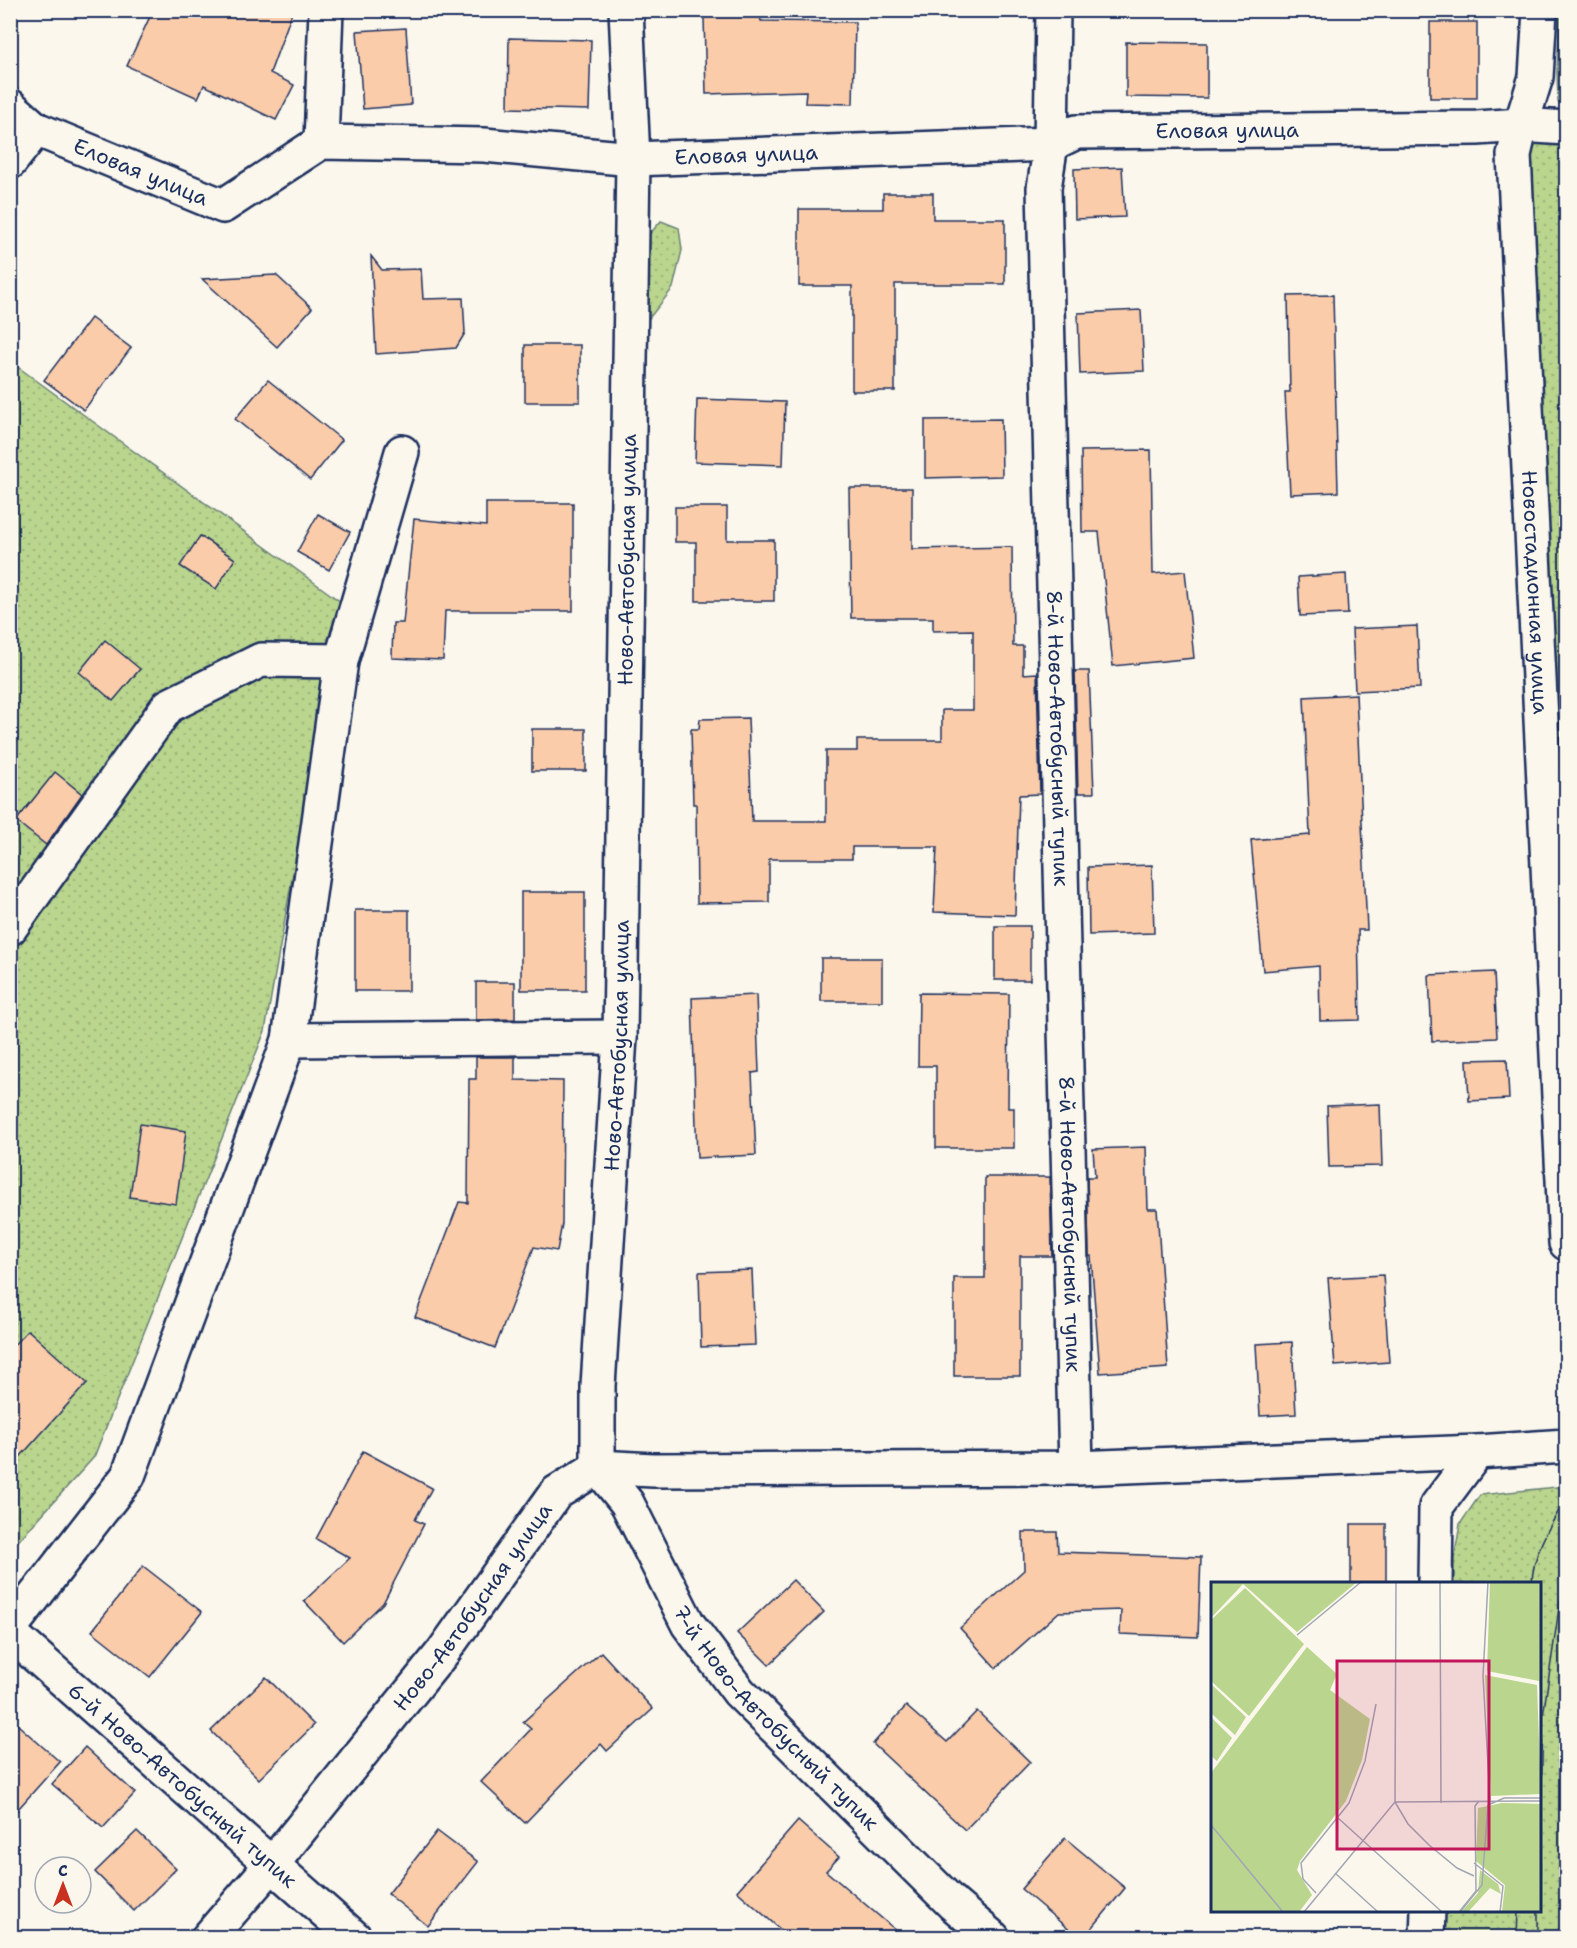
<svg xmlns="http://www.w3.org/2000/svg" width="1577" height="1948" font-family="'Shantell Sans',sans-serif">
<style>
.grass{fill:url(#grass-dots);stroke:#6a8276;stroke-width:1.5}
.building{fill:#fbccaa;stroke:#1b2f5e;stroke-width:1.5}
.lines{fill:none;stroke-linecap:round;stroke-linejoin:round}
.minor-casing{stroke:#1b2f5e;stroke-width:38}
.minor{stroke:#fbf7ec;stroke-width:33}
.tram{stroke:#1b2f5e;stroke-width:1.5}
.labels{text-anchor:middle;stroke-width:4.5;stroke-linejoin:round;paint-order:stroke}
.street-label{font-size:21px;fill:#1b2f5e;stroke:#fbf7ec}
.inset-road{fill:none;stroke:#a1a7b3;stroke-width:1.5}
.view{fill:#c2185b;fill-opacity:0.15;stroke:#c2185b;stroke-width:3}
.inset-edge{fill:none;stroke:#1b2f5e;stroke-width:3}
</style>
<defs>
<pattern id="grass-dots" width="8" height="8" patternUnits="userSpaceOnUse" patternTransform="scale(1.5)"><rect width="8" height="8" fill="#bad58d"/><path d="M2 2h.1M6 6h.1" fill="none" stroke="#9fb77c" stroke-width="1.8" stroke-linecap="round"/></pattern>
</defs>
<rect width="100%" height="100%" fill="#fbf7ec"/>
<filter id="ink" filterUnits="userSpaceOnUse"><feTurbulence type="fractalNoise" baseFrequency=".0167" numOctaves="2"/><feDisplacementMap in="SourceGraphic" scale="12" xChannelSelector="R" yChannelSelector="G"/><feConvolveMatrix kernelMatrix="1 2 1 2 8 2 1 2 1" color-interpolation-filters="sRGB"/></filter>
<g filter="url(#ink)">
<g class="grass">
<path d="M 1560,11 L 1566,11 L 1566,108 L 1558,101 L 1557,74 Z"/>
<path d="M 1533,142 L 1566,143 L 1566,1042 L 1527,157 Z"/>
<path d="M 661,221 L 679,228 L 682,250 L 673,288 L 643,326 L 641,244 Z"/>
<path d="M 11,362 L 341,602 L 265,1031 L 94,1457 L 11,1549 Z"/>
<path d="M 1566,1486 L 1566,1937 L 1444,1937 L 1445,1911 L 1540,1910 L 1540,1584 L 1454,1583 L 1454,1560 L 1460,1524 L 1480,1495 Z"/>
</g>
<g class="building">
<path d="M 153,10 L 293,10 L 270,73 L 294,85 L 276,120 L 204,85 L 198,98 L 127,66 Z"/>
<path d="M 760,15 L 761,21 L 855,22 L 853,104 L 805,103 L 806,91 L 706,94 L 704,17 Z"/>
<rect x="1430" y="22" width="47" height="76"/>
<path d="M 406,28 L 411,105 L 363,109 L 357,31 Z"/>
<path d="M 509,38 L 591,40 L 589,110 L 508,108 Z"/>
<path d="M 1126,42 L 1207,43 L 1207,98 L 1126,97 Z"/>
<path d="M 1122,167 L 1125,217 L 1075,219 L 1074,169 Z"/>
<path d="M 883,193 L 933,193 L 933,219 L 1005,219 L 1005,284 L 895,284 L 895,391 L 852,391 L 852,286 L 799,286 L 799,209 L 883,209 Z"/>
<path d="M 371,256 L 382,270 L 421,269 L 423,299 L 463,298 L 465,333 L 456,348 L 376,354 Z"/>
<path d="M 276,275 L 312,308 L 277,347 L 202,279 Z"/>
<path d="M 1333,295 L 1338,492 L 1290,494 L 1285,392 L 1290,392 L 1288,296 Z"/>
<path d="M 1141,310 L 1144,371 L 1080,374 L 1078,313 Z"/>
<path d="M 91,318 L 131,348 L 84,410 L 44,380 Z"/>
<rect x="525" y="345" width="55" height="57"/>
<path d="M 268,380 L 342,440 L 310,480 L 235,419 Z"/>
<path d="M 697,399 L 785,402 L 783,465 L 695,462 Z"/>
<path d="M 1001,419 L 1002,476 L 925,478 L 925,420 Z"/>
<path d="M 1151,450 L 1153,574 L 1185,571 L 1194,658 L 1113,666 L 1099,532 L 1082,532 L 1081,451 Z"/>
<path d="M 849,488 L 912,488 L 912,549 L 1012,547 L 1013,646 L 1023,646 L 1023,674 L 1037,673 L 1040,794 L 1019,795 L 1015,915 L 934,912 L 937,847 L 852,847 L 852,859 L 769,859 L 769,902 L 697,903 L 696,804 L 693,804 L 691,729 L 699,729 L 700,719 L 748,718 L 752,821 L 826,821 L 826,751 L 857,751 L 857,740 L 942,740 L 942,710 L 973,710 L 973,630 L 933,631 L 933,618 L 851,618 Z"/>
<path d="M 486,503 L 573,503 L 573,611 L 445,611 L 443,660 L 392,658 L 393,623 L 403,623 L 414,519 L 486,526 Z"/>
<path d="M 675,507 L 727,507 L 727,540 L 774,540 L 774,601 L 696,601 L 696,542 L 675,542 Z"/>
<path d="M 318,514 L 350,532 L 329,570 L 297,552 Z"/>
<path d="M 200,536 L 235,559 L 216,589 L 180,566 Z"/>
<path d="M 1346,574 L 1348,614 L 1300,616 L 1298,577 Z"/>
<path d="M 1417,626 L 1420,688 L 1355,691 L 1352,629 Z"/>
<path d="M 105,640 L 140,669 L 113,701 L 79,672 Z"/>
<path d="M 1075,671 L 1089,671 L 1094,793 L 1078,793 Z"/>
<path d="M 1356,694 L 1367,930 L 1358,930 L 1360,1020 L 1320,1021 L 1319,966 L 1263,971 L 1251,840 L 1310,835 L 1304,697 Z"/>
<rect x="532" y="729" width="54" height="42"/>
<path d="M 55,772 L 82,794 L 46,845 L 16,821 Z"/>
<path d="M 1152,865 L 1154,933 L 1089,935 L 1088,867 Z"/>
<rect x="521" y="892" width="64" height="98"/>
<rect x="355" y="910" width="54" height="81"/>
<rect x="995" y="926" width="35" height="54"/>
<rect x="821" y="958" width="61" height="43"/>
<path d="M 1494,972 L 1497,1038 L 1432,1041 L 1429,975 Z"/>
<path d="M 476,982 L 515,982 L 515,1019 L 476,1020 Z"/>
<path d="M 919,993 L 1009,994 L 1008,1108 L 1014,1108 L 1014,1148 L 936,1148 L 936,1066 L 918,1066 Z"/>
<path d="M 756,995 L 759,1072 L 752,1073 L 756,1155 L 697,1158 L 692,998 Z"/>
<path d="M 476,1057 L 515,1057 L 515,1080 L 563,1081 L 562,1224 L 557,1251 L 534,1247 L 495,1348 L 415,1317 L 459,1202 L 468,1203 L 469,1079 L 476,1079 Z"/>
<path d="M 1507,1059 L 1509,1099 L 1469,1101 L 1467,1060 Z"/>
<path d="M 1380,1104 L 1382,1166 L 1329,1167 L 1327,1106 Z"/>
<path d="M 140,1124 L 186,1131 L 176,1204 L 130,1197 Z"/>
<path d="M 1146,1147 L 1148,1209 L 1157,1209 L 1168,1368 L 1100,1373 L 1091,1256 L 1089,1256 L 1087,1177 L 1095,1177 L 1093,1149 Z"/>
<path d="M 985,1177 L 1050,1177 L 1052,1256 L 1020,1256 L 1020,1376 L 954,1376 L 954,1278 L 985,1278 Z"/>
<path d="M 752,1270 L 755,1345 L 701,1347 L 699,1272 Z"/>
<path d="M 1383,1275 L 1389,1362 L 1335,1366 L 1328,1278 Z"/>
<path d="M 28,1330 L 87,1383 L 10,1468 L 10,1349 Z"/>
<path d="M 1292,1342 L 1296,1414 L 1260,1416 L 1256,1344 Z"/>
<path d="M 363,1451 L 432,1488 L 415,1520 L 424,1524 L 383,1603 L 343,1642 L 304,1601 L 350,1558 L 316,1539 Z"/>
<rect x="1351" y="1524" width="35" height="60"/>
<path d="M 1023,1532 L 1057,1532 L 1058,1552 L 1201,1557 L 1198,1637 L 1120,1634 L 1121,1610 L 1059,1612 L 996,1668 L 960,1628 L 1024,1570 Z"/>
<path d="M 143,1566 L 202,1612 L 150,1677 L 92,1631 Z"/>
<path d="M 793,1580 L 824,1612 L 769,1665 L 737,1633 Z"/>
<path d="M 601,1652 L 653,1709 L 607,1751 L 601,1744 L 525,1823 L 481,1782 L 531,1729 L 523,1722 Z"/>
<path d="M 266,1677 L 314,1725 L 259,1779 L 211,1731 Z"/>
<path d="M 906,1706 L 947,1742 L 977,1711 L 1030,1762 L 965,1830 L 873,1744 Z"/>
<path d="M 10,1718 L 60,1762 L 10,1818 Z"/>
<path d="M 85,1747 L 135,1793 L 103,1828 L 52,1784 Z"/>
<path d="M 798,1821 L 839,1857 L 826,1871 L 905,1938 L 790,1938 L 737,1891 Z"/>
<path d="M 137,1831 L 176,1869 L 134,1911 L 95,1872 Z"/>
<path d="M 437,1831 L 478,1862 L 428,1926 L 388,1894 Z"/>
<path d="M 1065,1838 L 1125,1888 L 1084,1938 L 1079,1938 L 1021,1889 Z"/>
</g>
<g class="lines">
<g class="minor-casing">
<g id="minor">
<path id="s1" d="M 1053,10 L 1051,144 L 1044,188 L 1076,1468"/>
<path id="s2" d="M 1540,10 L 1536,77 L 1521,125 L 1514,155 L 1566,1243"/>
<path id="s3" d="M 10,106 L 36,129 L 223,206 L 321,142 L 484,145 L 633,159 L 1051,144 L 1076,132 L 1477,128 L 1521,125 L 1566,128"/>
<path d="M 321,142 L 326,10"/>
<path d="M 10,162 L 36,129"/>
<path d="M 10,928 L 168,706 L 261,660 L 341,661"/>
<path d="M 289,1040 L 620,1037"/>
<path id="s4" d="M 598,1467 L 598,1386 L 620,1037 L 633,159 L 626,10"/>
<path d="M 598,1467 L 653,1470 L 1076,1468 L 1477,1452 L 1566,1446"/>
<path id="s5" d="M 598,1467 L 627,1503 L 688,1624 L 739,1692 L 953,1904 L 993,1938"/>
<path d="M 1435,1584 L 1436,1507 L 1477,1452"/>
<path d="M 10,1628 L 128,1476 L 289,1040 L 341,661 L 402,452"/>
<path id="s6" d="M 10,1633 L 355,1938"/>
<path id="s7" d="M 208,1938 L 273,1863 L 443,1652 L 556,1493 L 598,1467"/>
<path d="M 1427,1938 L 1428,1910"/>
</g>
</g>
<use href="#minor" class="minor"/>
<g class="tram">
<path d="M 1532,1584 C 1532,1553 1551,1524 1566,1499"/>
<path d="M 1540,1854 L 1543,1716 L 1566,1562"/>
<path d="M 1517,1938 L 1518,1910"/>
<path d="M 1538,1938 L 1538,1910"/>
</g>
</g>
</g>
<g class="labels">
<g class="street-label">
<text dy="7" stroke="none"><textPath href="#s3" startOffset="1264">Еловая улица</textPath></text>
<text dy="7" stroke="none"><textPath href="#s3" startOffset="780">Еловая улица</textPath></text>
<text dy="7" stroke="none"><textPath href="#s3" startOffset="148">Еловая улица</textPath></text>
<text dy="7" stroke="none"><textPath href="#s4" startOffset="908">Ново-Автобусная улица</textPath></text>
<text dy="7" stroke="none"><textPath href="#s2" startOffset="586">Новостадионная улица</textPath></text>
<text dy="7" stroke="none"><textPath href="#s1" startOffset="729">8-й Ново-Автобусный тупик</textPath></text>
<text dy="7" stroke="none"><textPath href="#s4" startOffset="422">Ново-Автобусная улица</textPath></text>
<text dy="7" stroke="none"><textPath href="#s1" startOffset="1215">8-й Ново-Автобусный тупик</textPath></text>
<text dy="7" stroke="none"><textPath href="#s7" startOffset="424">Ново-Автобусная улица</textPath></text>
<text dy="7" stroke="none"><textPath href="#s5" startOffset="310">7-й Ново-Автобусный тупик</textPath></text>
<text dy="7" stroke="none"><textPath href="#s6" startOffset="230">6-й Ново-Автобусный тупик</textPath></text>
</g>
</g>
<g transform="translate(1211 1582)">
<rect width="330" height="330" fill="#fbf7ec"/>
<path d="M 0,0 L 146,0 L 86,50 L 32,2 L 0,36 ZM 279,0 L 330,0 L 330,120 L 328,99 L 276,89 ZM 34,6 L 93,62 L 38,134 L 0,99 L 0,38 ZM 96,65 L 126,92 L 119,108 L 159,137 L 151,178 L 135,219 L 89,279 L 86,288 L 101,313 L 88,330 L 0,330 L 0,191 ZM 274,93 L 326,103 L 330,212 L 280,214 ZM 0,102 L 35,135 L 24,153 L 0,131 ZM 0,135 L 21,156 L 6,179 L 0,174 ZM 291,221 L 330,222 L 330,330 L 291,330 L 294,303 L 265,279 L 267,226 ZM 269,288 L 287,302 L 290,312 L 279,306 L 257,330 L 250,330 L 267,311 Z" fill="#bad58d"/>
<path class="inset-road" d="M 229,0 L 230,221M 277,0 L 272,94 L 279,218M 86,53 L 150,0M 184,220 L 330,219M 184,220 L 197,242 L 218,263 L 246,286 L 263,294M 127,236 L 231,330M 0,243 L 72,330M 263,281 L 292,304 L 289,330M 124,291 L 167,330M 105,311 L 92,297 L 90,281 L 138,221 L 154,179 L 165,122M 93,330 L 184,220 L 185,0M 248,330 L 265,309 L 264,224 L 268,219M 249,330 L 271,303 L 277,223 L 293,216 L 330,216"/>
<path class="view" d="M 126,79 L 278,79 L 278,267 L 126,267 Z"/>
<rect width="330" height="330" class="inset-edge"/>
</g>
<rect width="1577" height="1948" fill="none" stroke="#fbf7ec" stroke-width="36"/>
<rect x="18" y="18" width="1541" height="1912" fill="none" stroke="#1b2f5e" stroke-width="2" filter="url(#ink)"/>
<g transform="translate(63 1885)"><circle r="28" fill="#fbf7ec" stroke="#a1a7b3" stroke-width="1.5"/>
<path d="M0-4.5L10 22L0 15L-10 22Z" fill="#c8321e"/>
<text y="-9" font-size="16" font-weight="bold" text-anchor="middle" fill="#1b2f5e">С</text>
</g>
</svg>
